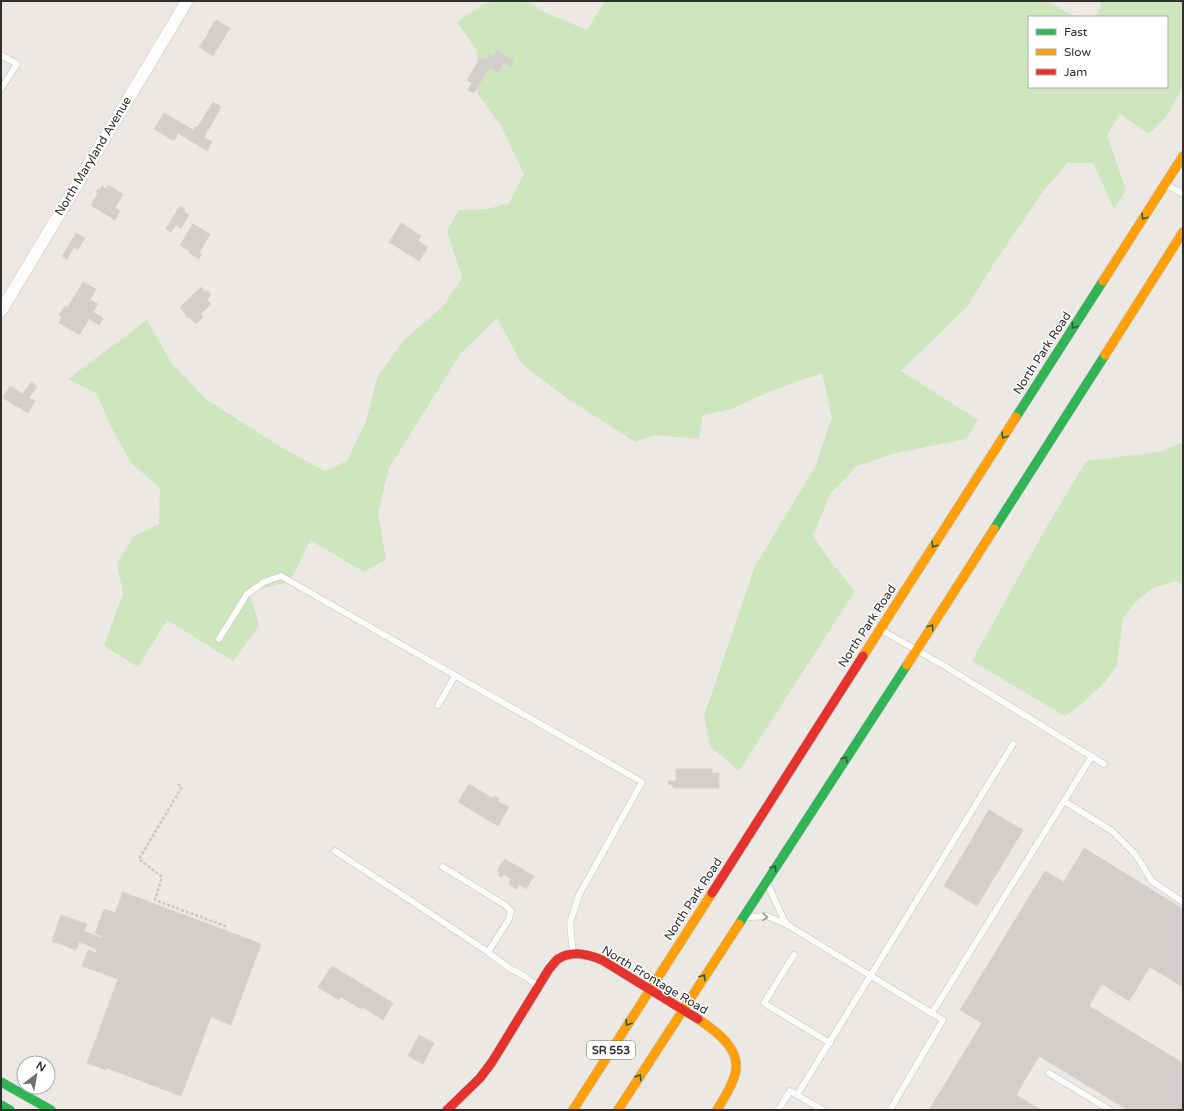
<svg xmlns="http://www.w3.org/2000/svg" width="1184" height="1111" font-family="'Varela Round',sans-serif">
<style>
.green{fill:#cee6be}
.building{fill:#d1cecb;stroke:#d7d4d0}
.lines{fill:none;stroke-linecap:round;stroke-linejoin:round}
.lane-casing{stroke:#c5c4c5;stroke-width:7}
.street-casing{stroke:#c5c4c5;stroke-width:13}
.fast-casing{stroke:#c5c4c5;stroke-width:10}
.slow-casing{stroke:#c5c4c5;stroke-width:10}
.jam-casing{stroke:#c5c4c5;stroke-width:10}
.path{stroke:#c9c9c8;stroke-width:2.5;stroke-dasharray:3 2;stroke-linecap:butt}
.lane{stroke:#fcfcfb;stroke-width:6}
.street{stroke:#fcfcfb;stroke-width:12}
.fast{stroke:#30b455;stroke-width:9}
.slow{stroke:#ff9f0a;stroke-width:9}
.jam{stroke:#e5322d;stroke-width:9}
.oneway{stroke:#2f5d3c}
.oneway2{stroke:#959594}
.labels{text-anchor:middle;stroke-width:3;stroke-linejoin:round;paint-order:stroke}
.shield{fill:#fff;stroke:#6d6d6d;stroke-width:1}
.shield-label{font-size:11px;font-weight:bold;fill:#2e2e2e}
.street-label{font-size:12px;fill:#2e2e2e;stroke:#fff}
</style>
<rect width="100%" height="100%" fill="#ece8e4"/>
<g class="green">
<path d="M 497,1 L 526,1 L 546,13 L 587,30 L 605,1 L 1048,1 L 1075,17 L 1029,17 L 1029,87 L 1167,87 L 1167,17 L 1095,17 L 1101,7 L 1100,1 L 1183,1 L 1183,86 L 1167,116 L 1149,134 L 1120,114 L 1107,135 L 1126,190 L 1114,209 L 1093,163 L 1067,163 L 1039,197 L 993,265 L 967,307 L 901,371 L 978,420 L 966,439 L 892,454 L 857,466 L 830,494 L 813,536 L 831,562 L 855,591 L 739,771 L 710,746 L 704,716 L 755,566 L 815,467 L 832,417 L 822,373 L 773,390 L 731,409 L 703,415 L 699,439 L 653,435 L 635,442 L 568,399 L 522,364 L 497,318 L 461,353 L 389,468 L 378,513 L 386,559 L 364,572 L 310,540 L 290,582 L 249,591 L 259,626 L 233,661 L 167,620 L 138,667 L 104,646 L 123,593 L 117,564 L 133,537 L 159,524 L 160,488 L 131,463 L 110,425 L 97,394 L 68,379 L 147,320 L 172,364 L 207,400 L 284,449 L 325,471 L 347,461 L 366,421 L 378,376 L 404,340 L 443,306 L 462,278 L 447,231 L 459,210 L 488,209 L 509,203 L 524,174 L 501,126 L 477,93 L 477,50 L 457,22 L 484,4 Z"/>
<path d="M 1183,442 L 1183,585 L 1175,581 L 1152,588 L 1135,603 L 1123,618 L 1117,665 L 1106,681 L 1081,705 L 1065,716 L 972,661 L 1039,540 L 1086,461 L 1159,452 Z"/>
</g>
<g class="building">
<path d="M 216,20 L 230,28 L 213,56 L 199,47 L 209,33 L 208,32 Z"/>
<path d="M 497,50 L 514,60 L 510,67 L 504,63 L 498,73 L 490,67 L 474,93 L 468,90 L 472,83 L 467,80 L 481,57 L 486,60 L 489,54 L 493,56 Z"/>
<path d="M 213,102 L 221,107 L 204,137 L 212,142 L 207,151 L 178,133 L 174,141 L 154,129 L 164,113 L 193,130 L 195,127 L 197,128 Z"/>
<path d="M 108,185 L 123,194 L 115,208 L 120,211 L 115,220 L 91,205 L 98,193 L 96,192 L 98,189 L 100,190 L 102,186 L 106,189 Z"/>
<path d="M 180,206 L 185,209 L 184,212 L 189,215 L 181,228 L 176,225 L 171,232 L 166,229 Z"/>
<path d="M 401,223 L 421,236 L 418,241 L 428,247 L 419,261 L 389,242 Z"/>
<path d="M 193,224 L 210,234 L 199,253 L 202,254 L 199,259 L 189,253 L 190,251 L 180,245 Z"/>
<path d="M 76,233 L 85,238 L 78,249 L 74,247 L 67,259 L 62,256 Z"/>
<path d="M 83,282 L 96,289 L 90,300 L 98,304 L 93,312 L 103,318 L 99,325 L 89,319 L 80,334 L 78,334 L 59,323 L 62,317 L 59,315 L 65,306 L 68,307 Z"/>
<path d="M 201,287 L 205,292 L 207,290 L 211,295 L 207,299 L 211,304 L 201,314 L 203,317 L 196,324 L 189,317 L 188,318 L 180,307 Z"/>
<path d="M 31,382 L 37,386 L 29,398 L 35,401 L 28,413 L 3,398 L 10,386 L 23,394 Z"/>
<path d="M 676,769 L 712,769 L 712,773 L 719,773 L 719,788 L 673,788 L 673,785 L 669,784 L 668,781 L 676,781 Z"/>
<path d="M 469,784 L 492,798 L 494,796 L 499,799 L 497,801 L 509,807 L 498,826 L 458,802 Z"/>
<path d="M 989,810 L 1023,830 L 977,906 L 944,886 Z"/>
<path d="M 1084,848 L 1183,909 L 1183,987 L 1150,967 L 1129,1001 L 1102,984 L 1089,1006 L 1183,1063 L 1183,1110 L 1128,1110 L 1039,1056 L 1016,1095 L 1041,1110 L 929,1110 L 982,1023 L 960,1010 L 1045,871 L 1064,882 Z"/>
<path d="M 505,859 L 534,876 L 526,889 L 519,884 L 517,889 L 508,884 L 511,879 L 503,874 L 502,877 L 498,875 L 500,872 L 497,871 Z"/>
<path d="M 123,892 L 261,944 L 231,1025 L 211,1017 L 181,1096 L 107,1068 L 106,1070 L 87,1063 L 118,979 L 82,966 L 88,950 L 96,953 L 97,949 L 79,942 L 76,950 L 52,941 L 61,915 L 87,924 L 84,931 L 101,938 L 101,936 L 95,933 L 104,909 L 115,913 Z"/>
<path d="M 332,966 L 393,1003 L 383,1020 L 362,1007 L 361,1009 L 341,997 L 339,1000 L 318,987 Z"/>
<path d="M 419,1035 L 434,1043 L 423,1064 L 408,1056 Z"/>
</g>
<g class="lines">
<g class="lane-casing">
<g id="lane">
<path d="M 1,55 L 17,64 L 1,89"/>
<path d="M 1167,185 L 1183,194"/>
<path d="M 881,630 L 943,665 L 1104,764"/>
<path d="M 219,639 L 247,594 L 264,582 L 281,576 L 642,782 L 579,895 L 570,923 L 573,953"/>
<path d="M 438,705 L 455,676"/>
<path d="M 1064,801 L 1112,831 L 1135,854 L 1152,881 L 1183,902"/>
<path d="M 335,851 L 416,904 L 488,952 L 509,968 L 524,976 L 537,985"/>
<path d="M 443,867 L 505,905 L 511,911 L 509,919 L 488,952"/>
<path d="M 768,885 L 786,924"/>
<path d="M 749,917 L 767,916 L 786,924 L 943,1020 L 890,1110"/>
<path d="M 794,955 L 764,1003 L 830,1043"/>
<path d="M 932,1013 L 1092,756"/>
<path d="M 1049,1073 L 1110,1110"/>
<path d="M 797,1095 L 1013,744"/>
<path d="M 778,1110 L 790,1091 L 823,1110"/>
</g>
</g>
<g class="street-casing">
<path id="street" d="M 1,311 L 187,1"/>
</g>
<g class="fast-casing">
<g id="fast">
<path d="M 1016,417 L 1103,281"/>
<path d="M 994,529 L 1105,355"/>
<path d="M 739,924 L 907,665"/>
<path d="M 1,1082 L 51,1110"/>
<path d="M 1,1105 L 10,1110"/>
</g>
</g>
<g class="slow-casing">
<g id="slow">
<path d="M 1103,281 L 1183,156"/>
<path d="M 1105,355 L 1183,232"/>
<path d="M 863,656 L 1016,417"/>
<path d="M 907,665 L 994,529"/>
<path d="M 698,1019 C 716,1031 742,1049 735,1074 C 732,1087 723,1099 717,1110"/>
<path d="M 573,1110 L 712,893"/>
<path d="M 618,1110 L 739,924"/>
</g>
</g>
<g class="jam-casing">
<g id="jam">
<path d="M 712,893 L 863,656"/>
<path d="M 447,1110 L 480,1078 L 492,1062 L 549,969 C 552,966 555,961 558,959 C 571,950 588,954 602,960 L 698,1019"/>
</g>
</g>
<path class="path" d="M 178,784 L 182,787 L 139,859 L 162,877 L 155,900 L 225,926 L 224,930"/>
<use href="#lane" class="lane"/>
<use href="#street" class="street"/>
<use href="#fast" class="fast"/>
<use href="#slow" class="slow"/>
<use href="#jam" class="jam"/>
</g>
<defs><path id="oneway-chevron" d="M-2-3.5L2.5 0L-2 3.5" fill="none" stroke-width="1.6" stroke-linecap="round" stroke-linejoin="round"/></defs>
<g class="oneway">
<use href="#oneway-chevron" transform="translate(1144 217) rotate(123)"/>
<use href="#oneway-chevron" transform="translate(1074 326) rotate(123)"/>
<use href="#oneway-chevron" transform="translate(1004 436) rotate(123)"/>
<use href="#oneway-chevron" transform="translate(934 545) rotate(123)"/>
<use href="#oneway-chevron" transform="translate(931 627) rotate(-57)"/>
<use href="#oneway-chevron" transform="translate(845 759) rotate(-57)"/>
<use href="#oneway-chevron" transform="translate(774 868) rotate(-57)"/>
<use href="#oneway-chevron" transform="translate(703 977) rotate(-57)"/>
<use href="#oneway-chevron" transform="translate(628 1023) rotate(122)"/>
<use href="#oneway-chevron" transform="translate(639 1077) rotate(-57)"/>
</g>
<use class="oneway2" href="#oneway-chevron" transform="translate(765 917) rotate(5)"/>
<g class="labels">
<rect class="shield" x="587" y="1041" width="48" height="18" rx="3"/>
<g class="shield-label">
<text x="611" y="1054">SR 553</text>
</g>
<g class="street-label">
<text transform="translate(93 156) rotate(-59)" y="4">North Maryland Avenue</text>
<text transform="translate(1042 353) rotate(-57)" y="4">North Park Road</text>
<text transform="translate(867 626) rotate(-57)" y="4">North Park Road</text>
<text transform="translate(693 899) rotate(-57)" y="4">North Park Road</text>
<text transform="translate(655 980) rotate(31)" y="4">North Frontage Road</text>
</g>
</g>
<rect width="1184" height="1111" fill="none" stroke="#2e2e2e" stroke-width="4"/>
<rect x="1028" y="16" width="140" height="72" fill="#ffffff" stroke="#ababab"/>
<rect x="1036" y="29" width="20" height="6" fill="#30b455" stroke="#ababab"/>
<text x="1064" y="36" font-size="12" fill="#2e2e2e">Fast</text>
<rect x="1036" y="49" width="20" height="6" fill="#ff9f0a" stroke="#ababab"/>
<text x="1064" y="56" font-size="12" fill="#2e2e2e">Slow</text>
<rect x="1036" y="69" width="20" height="6" fill="#e5322d" stroke="#ababab"/>
<text x="1064" y="76" font-size="12" fill="#2e2e2e">Jam</text>
<g transform="translate(36 1075) rotate(31)"><circle r="19" fill="#ffffff" stroke="#ababab"/>
<path d="M0-3L7 15L0 10L-7 15Z" fill="#706f6e"/>
<text y="-6" font-size="11" font-weight="bold" text-anchor="middle" fill="#2e2e2e">N</text>
</g>
</svg>
